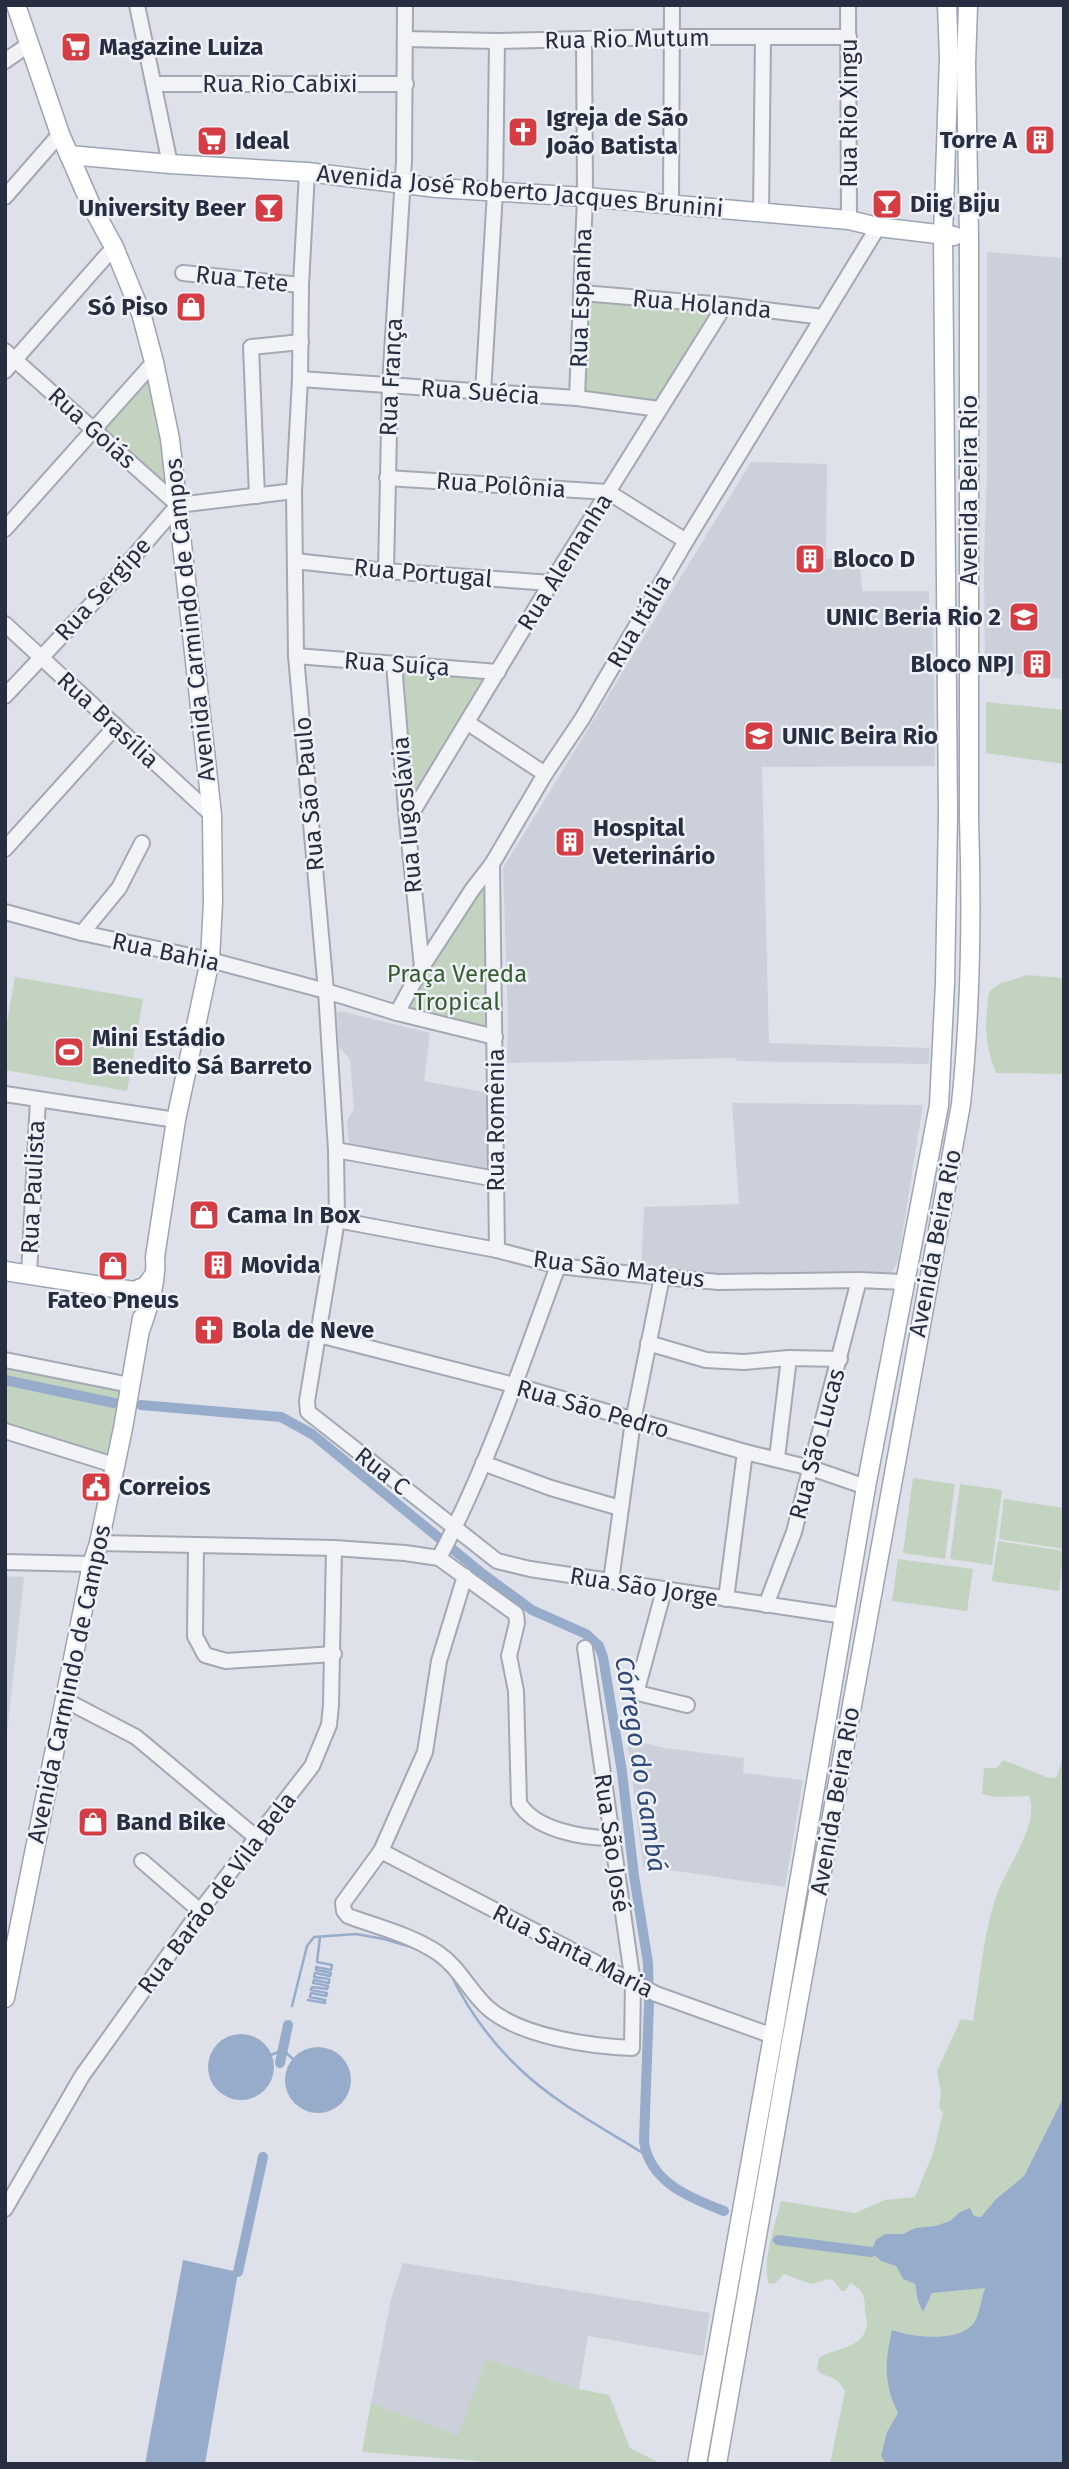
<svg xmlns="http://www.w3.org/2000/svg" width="1069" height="2469" font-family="'Fira Sans',sans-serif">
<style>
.built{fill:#ccd0db}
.green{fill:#c2d3bf}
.water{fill:#97abcb}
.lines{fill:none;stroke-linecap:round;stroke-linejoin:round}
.stream{stroke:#97abcb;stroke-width:2.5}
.canal{stroke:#97abcb;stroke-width:10}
.minor-casing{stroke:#a3a8b3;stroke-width:18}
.major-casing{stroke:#9da4b5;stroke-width:21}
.minor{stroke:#f1f3f7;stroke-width:14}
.major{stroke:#fff;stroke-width:18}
.labels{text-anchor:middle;stroke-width:5;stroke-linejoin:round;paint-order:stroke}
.street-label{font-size:24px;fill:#272e41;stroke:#eef1f6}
.poi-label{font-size:24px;font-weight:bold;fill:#272e41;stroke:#eef1f6;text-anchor:start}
.park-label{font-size:24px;fill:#375d33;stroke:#eef1f6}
.water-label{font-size:26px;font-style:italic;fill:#2f4876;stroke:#eef1f6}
</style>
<rect width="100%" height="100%" fill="#dee1e9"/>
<g class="built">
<path d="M 987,252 L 1064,258 L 1064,679 L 985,671 L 984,563 L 987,472 Z"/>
<path d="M 751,462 L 827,464 L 826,559 L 860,558 L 862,591 L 929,591 L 929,625 L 933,625 L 935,766 L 762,767 L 769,1043 L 930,1048 L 929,1064 L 737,1061 L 736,1058 L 507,1063 L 508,1022 L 503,868 Z"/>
<path d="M 340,1011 L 430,1033 L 424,1081 L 488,1093 L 488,1170 L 485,1171 L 349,1145 L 347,1121 L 354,1109 L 350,1059 L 339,1047 L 337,1013 Z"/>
<path d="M 732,1103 L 923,1105 L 898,1261 L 893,1271 L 882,1276 L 742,1276 L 641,1272 L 644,1207 L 739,1204 Z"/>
<path d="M 5,1576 L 24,1577 L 5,1751 Z"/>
<path d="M 627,1739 L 665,1748 L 744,1758 L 743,1773 L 803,1780 L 785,1887 L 643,1866 Z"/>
<path d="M 403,2263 L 710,2313 L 703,2356 L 588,2336 L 579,2389 L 486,2359 L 458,2437 L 371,2403 L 391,2299 Z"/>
</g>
<g class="green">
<path d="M 591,300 L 697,307 L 708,315 L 706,324 L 657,401 L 587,394 L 582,388 L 586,303 Z"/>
<path d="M 145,379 L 150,382 L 160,424 L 168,479 L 164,482 L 105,433 L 103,425 Z"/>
<path d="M 403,670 L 484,674 L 486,678 L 414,797 L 411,798 L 399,674 Z"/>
<path d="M 986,702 L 1064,710 L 1064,764 L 986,753 Z"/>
<path d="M 488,879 L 488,1028 L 484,1029 L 407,1008 Z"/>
<path d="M 1027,975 L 1064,978 L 1064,1074 L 996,1073 C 984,1043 985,1024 989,992 L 999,984 Z"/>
<path d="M 15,977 L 143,999 L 127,1091 L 5,1070 L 5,1034 Z"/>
<path d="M 5,1366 L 126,1392 L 109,1457 L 5,1424 Z"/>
<path d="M 913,1478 L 955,1484 L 945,1559 L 903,1553 Z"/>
<path d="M 960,1484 L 1002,1490 L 992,1565 L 950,1559 Z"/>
<path d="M 1004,1499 L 1064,1508 L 1064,1549 L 999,1539 Z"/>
<path d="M 998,1541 L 1064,1551 L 1059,1591 L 992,1581 Z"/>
<path d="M 898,1559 L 973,1569 L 967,1611 L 892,1601 Z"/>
<path d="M 1064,1752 L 1064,2096 L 1024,2176 L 996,2199 L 981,2217 L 973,2216 L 970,2209 L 960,2212 L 950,2221 L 935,2226 L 915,2228 L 903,2234 L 885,2234 L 881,2261 L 896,2266 L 903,2279 L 915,2284 L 918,2301 L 923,2311 L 931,2293 L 985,2287 C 982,2296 978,2318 973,2324 C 958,2343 912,2337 893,2330 C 885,2360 883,2386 898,2413 L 887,2433 L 881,2456 L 886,2464 L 830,2464 L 845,2391 C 839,2380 833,2377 821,2374 L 817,2369 L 819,2358 C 835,2347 863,2350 867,2325 C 867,2320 865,2314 865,2309 C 865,2295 862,2289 850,2283 L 845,2291 L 841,2291 C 830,2272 828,2281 811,2284 L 784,2274 L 775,2283 L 769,2284 C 761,2263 776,2222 781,2201 L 855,2213 L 885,2200 L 915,2197 L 933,2153 L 943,2113 L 939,2107 L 941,2093 L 937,2071 L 961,2019 L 973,2021 C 980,1981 984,1924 1000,1887 C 1010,1863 1040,1821 1029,1796 L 996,1797 L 982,1794 L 984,1768 L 997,1768 L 1003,1760 L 1049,1778 L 1057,1777 Z"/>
<path d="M 486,2359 L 579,2389 L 609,2395 L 630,2448 L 662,2464 L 479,2464 L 479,2461 L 362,2452 L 371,2403 L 458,2436 Z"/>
</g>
<g class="water">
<circle cx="241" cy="2067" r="33"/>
<circle cx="318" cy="2080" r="33"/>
<path d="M 1064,2096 L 1064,2464 L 886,2464 L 881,2456 L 887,2432 L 898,2413 C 883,2384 885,2361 892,2330 C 912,2337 957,2343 973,2324 C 979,2317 981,2298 985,2288 L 932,2293 L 923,2312 L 918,2301 L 915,2284 L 903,2279 L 896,2266 L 881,2261 L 871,2252 L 876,2240 L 885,2234 L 903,2234 L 915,2228 L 935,2226 L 950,2221 L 960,2212 L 970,2208 L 974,2216 L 981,2217 L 996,2199 L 1024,2176 Z"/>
<path d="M 183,2260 L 238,2272 L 205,2464 L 145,2464 Z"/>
</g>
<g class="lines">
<g class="stream">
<path d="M 450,1973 C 467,2008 491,2042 520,2069 C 555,2103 605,2129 646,2155"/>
<path d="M 308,2000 L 325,2003 L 325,2000 L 310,1997 L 311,1993 L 326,1996 L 327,1993 L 311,1990 L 312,1987 L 327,1989 L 328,1986 L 313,1983 L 314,1980 L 329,1983 L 329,1979 L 314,1977 L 315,1973 L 330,1976 L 331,1973 L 316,1970 L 316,1967 L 331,1970 L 332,1965 L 317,1962 L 320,1937"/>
<path d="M 292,2006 L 307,1946 L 314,1937 L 356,1934 L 384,1939 L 418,1949"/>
<path d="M 271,2055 L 283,2050 L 293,2059"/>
</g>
<g class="canal">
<path d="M 5,1380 L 114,1403"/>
<path d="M 141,1405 L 281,1417 L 312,1434 L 483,1574 L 532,1610 L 586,1634 L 599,1646 L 603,1657 L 622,1772 L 634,1876 L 648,1963 L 649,2003 L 644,2141 C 649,2182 690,2198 724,2211"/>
<path d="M 280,2063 L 288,2025"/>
<path d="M 778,2240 L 871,2252"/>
<path d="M 238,2272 L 263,2157"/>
</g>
<g class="minor-casing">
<g id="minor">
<path d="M 137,5 L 170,164"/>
<path d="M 848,5 L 849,220"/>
<path d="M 406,39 L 497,41 L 672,37 L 849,37"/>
<path d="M 5,61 L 28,45"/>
<path d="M 154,84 L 406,84"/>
<path d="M 307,172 L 301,285 L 300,379 L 294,491 L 296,656 L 326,991 L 336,1150 L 337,1220 L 307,1401 L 308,1412 L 497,1561 L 530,1569 L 844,1616"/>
<path d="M 5,197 L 60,134"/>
<path d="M 671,204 L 672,5"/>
<path d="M 761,213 L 763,37"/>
<path d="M 183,273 L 301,285"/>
<path d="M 582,293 L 725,305 L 823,317"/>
<path d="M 5,351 L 178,505"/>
<path d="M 5,371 L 114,247"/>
<path d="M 300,379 L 577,398 L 659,409"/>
<path d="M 483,393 L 495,192 L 497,41"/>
<path d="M 577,398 L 585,197 L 584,40"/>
<path d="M 387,478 L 608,492 L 686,541"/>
<path d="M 257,496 L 251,347 L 301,342"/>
<path d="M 5,529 L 154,362"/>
<path d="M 295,561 L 386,571 L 551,583"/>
<path d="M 386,571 L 390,385 L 404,161 L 405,5"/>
<path d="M 5,624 L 212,815"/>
<path d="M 296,656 L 498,672"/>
<path d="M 394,664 L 407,821 L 422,967"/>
<path d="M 5,696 L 104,591 L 178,505 L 294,491"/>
<path d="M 468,723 L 545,774"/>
<path d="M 407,821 L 551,583 L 725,305"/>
<path d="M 5,849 L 116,726"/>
<path d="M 492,864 L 497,1250"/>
<path d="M 5,912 L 82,933 L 210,960 L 326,991 L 397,1013 L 495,1037"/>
<path d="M 82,933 L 119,888 L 142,843"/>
<path d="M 397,1013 L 422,967 L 472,890 L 492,864 L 545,774 L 582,719 L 686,541 L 878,227"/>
<path d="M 5,1094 L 176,1120"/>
<path d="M 336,1150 L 496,1179"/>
<path d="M 337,1220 L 497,1250 L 558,1266 L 662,1277 L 719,1282 L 859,1280 L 904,1282"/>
<path d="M 29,1275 L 38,1099"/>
<path d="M 319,1335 L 514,1385 L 745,1452 L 811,1468 L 866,1487"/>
<path d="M 648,1343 L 706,1360 L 744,1362 L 789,1358 L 840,1359"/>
<path d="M 5,1360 L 130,1385"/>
<path d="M 5,1431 L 114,1465"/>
<path d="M 777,1458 L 789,1358"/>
<path d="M 483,1463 L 551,1488 L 620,1508"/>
<path d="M 99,1543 L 334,1548 L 405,1553 L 439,1558 L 516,1614 L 517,1623 L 509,1656 L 516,1691 L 519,1803 C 535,1830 583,1838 611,1838"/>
<path d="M 196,1546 L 195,1636 L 205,1655 L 226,1661 L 334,1654"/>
<path d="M 439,1558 C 488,1465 522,1364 558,1266"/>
<path d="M 5,1562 L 92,1564"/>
<path d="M 465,1576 L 439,1661 L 425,1752 L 381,1851 L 343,1903 L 344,1911 L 348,1916 C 378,1927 411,1935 438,1953 C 459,1967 469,1991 488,2008 C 521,2037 590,2046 632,2048 L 633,1983 L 585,1648"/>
<path d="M 611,1581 L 633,1421 L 662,1277"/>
<path d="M 664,1590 L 638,1686 L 638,1691 L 642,1694 L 687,1705"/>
<path d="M 726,1599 L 745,1452"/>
<path d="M 766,1605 L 794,1532 L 859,1280"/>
<path d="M 65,1700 L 136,1737 L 258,1839"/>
<path d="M 381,1851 L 656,1994 L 773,2036"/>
<path d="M 142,1861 L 200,1911"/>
<path d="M 5,2209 L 82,2076 L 200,1911 L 312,1766 L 329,1725 L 331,1705 L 334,1548"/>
</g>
</g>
<g class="major-casing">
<g id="major">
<path d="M 16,5 L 60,134 L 91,205 L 114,247 L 141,313 L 154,362 L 170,439 L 183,553 L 212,815 L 213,902 L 210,960 L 176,1120 L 155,1257 C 157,1282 149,1305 141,1328"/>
<path d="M 69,155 L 170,164 L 307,172 L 437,188 L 585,197 L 849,220 L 878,227 L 954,236"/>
<path d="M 5,1271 L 134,1291 L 146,1286 L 154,1275"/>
<path d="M 5,1998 L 92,1564 L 99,1543 L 123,1428 L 142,1318"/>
<path d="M 697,2464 L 773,2036 L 866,1487 L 939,1105 L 945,983 L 948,814 L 943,236 L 949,57 L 947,5"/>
<path d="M 717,2464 L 791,2042 L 961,1104 C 971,1009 972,913 969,818 L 969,238 L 966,64 L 968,5"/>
</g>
</g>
<use href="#minor" class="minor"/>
<use href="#major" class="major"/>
</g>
<defs>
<g id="supermarket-square" transform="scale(1.575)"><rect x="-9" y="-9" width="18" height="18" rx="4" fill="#d53d44" stroke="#eef1f6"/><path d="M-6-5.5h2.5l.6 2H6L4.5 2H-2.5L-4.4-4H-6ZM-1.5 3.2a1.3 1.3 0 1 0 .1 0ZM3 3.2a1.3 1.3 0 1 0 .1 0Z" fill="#fff"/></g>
<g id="church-square" transform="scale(1.575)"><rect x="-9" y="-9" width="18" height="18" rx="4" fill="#d53d44" stroke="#eef1f6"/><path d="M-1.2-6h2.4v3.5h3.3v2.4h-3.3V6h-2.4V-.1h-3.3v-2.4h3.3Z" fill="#fff"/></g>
<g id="building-square" transform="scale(1.575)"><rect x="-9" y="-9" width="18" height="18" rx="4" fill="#d53d44" stroke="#eef1f6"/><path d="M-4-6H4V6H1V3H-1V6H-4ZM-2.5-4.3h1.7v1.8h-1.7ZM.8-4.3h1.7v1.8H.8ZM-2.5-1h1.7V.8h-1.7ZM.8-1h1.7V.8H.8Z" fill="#fff"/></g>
<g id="bar-square" transform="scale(1.575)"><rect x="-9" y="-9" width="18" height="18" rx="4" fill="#d53d44" stroke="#eef1f6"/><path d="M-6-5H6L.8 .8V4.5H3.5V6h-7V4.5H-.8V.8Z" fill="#fff"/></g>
<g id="shop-square" transform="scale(1.575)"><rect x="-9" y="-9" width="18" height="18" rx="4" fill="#d53d44" stroke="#eef1f6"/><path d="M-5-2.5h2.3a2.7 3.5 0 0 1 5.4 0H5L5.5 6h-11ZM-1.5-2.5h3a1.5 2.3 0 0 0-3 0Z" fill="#fff"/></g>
<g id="university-square" transform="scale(1.575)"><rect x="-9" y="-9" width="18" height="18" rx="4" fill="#d53d44" stroke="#eef1f6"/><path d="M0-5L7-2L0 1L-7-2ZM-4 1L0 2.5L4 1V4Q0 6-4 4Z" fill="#fff"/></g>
<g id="stadium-square" transform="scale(1.575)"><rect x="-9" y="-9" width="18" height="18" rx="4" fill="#d53d44" stroke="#eef1f6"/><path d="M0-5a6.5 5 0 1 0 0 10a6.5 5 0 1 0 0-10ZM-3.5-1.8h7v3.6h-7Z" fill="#fff"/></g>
<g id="civic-square" transform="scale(1.575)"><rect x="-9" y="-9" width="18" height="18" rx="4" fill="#d53d44" stroke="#eef1f6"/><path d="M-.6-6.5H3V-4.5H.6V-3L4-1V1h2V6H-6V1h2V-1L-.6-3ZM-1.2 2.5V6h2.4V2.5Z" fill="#fff"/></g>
</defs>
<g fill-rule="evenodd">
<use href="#supermarket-square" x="76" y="47"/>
<use href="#church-square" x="523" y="132"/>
<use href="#building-square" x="1040" y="140"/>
<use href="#supermarket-square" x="212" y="141"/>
<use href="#bar-square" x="887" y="204"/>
<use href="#bar-square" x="269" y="208"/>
<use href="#shop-square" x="191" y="307"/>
<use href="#building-square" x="810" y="559"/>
<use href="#university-square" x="1024" y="617"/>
<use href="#building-square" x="1037" y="664"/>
<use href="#university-square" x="759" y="736"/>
<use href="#building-square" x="570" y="842"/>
<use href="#stadium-square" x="69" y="1052"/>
<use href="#shop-square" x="204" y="1215"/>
<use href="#building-square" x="218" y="1265"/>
<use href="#shop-square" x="113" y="1266"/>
<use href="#church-square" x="209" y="1330"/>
<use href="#civic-square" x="96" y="1487"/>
<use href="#shop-square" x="93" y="1822"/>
</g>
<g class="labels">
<g class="street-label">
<text transform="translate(627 39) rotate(-1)" y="8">Rua Rio Mutum</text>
<text x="280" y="92">Rua Rio Cabixi</text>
<text transform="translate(849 113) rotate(-90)" y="8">Rua Rio Xingu</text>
<text transform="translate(520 191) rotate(5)" y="8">Avenida José Roberto Jacques Brunini</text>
<text transform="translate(242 279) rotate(6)" y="8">Rua Tete</text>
<text transform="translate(581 298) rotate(-88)" y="8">Rua Espanha</text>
<text transform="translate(702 304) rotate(5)" y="8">Rua Holanda</text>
<text transform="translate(391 377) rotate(-87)" y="8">Rua França</text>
<text transform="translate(480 392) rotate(4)" y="8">Rua Suécia</text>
<text transform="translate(92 428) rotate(42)" y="8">Rua Goiás</text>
<text transform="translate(501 485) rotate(4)" y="8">Rua Polônia</text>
<text transform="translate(969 490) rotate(-90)" y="8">Avenida Beira Rio</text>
<text transform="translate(565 562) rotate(-58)" y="8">Rua Alemanha</text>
<text transform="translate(423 573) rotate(5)" y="8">Rua Portugal</text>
<text transform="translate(103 589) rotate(-48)" y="8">Rua Sergipe</text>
<text transform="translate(190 620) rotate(-96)" y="8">Avenida Carmindo de Campos</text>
<text transform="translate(639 621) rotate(-60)" y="8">Rua Itália</text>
<text transform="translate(397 664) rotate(4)" y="8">Rua Suíça</text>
<text transform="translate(108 720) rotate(43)" y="8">Rua Brasília</text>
<text transform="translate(309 794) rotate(-95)" y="8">Rua São Paulo</text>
<text transform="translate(407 815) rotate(-95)" y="8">Rua Iugoslávia</text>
<text transform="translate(166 952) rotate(12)" y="8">Rua Bahia</text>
<text transform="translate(496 1120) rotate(-90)" y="8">Rua Romênia</text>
<text transform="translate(33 1187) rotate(-87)" y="8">Rua Paulista</text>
<text transform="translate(935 1243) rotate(-79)" y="8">Avenida Beira Rio</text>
<text transform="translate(619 1269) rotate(7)" y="8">Rua São Mateus</text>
<text transform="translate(593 1409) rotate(16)" y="8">Rua São Pedro</text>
<text transform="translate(817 1444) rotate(-75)" y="8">Rua São Lucas</text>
<text transform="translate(382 1471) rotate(38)" y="8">Rua C</text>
<text transform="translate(644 1587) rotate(9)" y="8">Rua São Jorge</text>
<text transform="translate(69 1684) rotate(-78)" y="8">Avenida Carmindo de Campos</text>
<text transform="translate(835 1801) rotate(-80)" y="8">Avenida Beira Rio</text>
<text transform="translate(612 1843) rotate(82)" y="8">Rua São José</text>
<text transform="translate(217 1893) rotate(-53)" y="8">Rua Barão de Vila Bela</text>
<text transform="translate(573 1951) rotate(27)" y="8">Rua Santa Maria</text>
</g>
<g class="poi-label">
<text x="99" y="55">Magazine Luiza</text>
<text x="546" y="126">Igreja de São<tspan x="546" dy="28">João Batista</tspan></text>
<text x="1017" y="148" text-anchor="end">Torre A</text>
<text x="235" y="149">Ideal</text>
<text x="910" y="212">Diig Biju</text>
<text x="246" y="216" text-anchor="end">University Beer</text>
<text x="168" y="315" text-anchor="end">Só Piso</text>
<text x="833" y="567">Bloco D</text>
<text x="1001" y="625" text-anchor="end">UNIC Beria Rio 2</text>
<text x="1014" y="672" text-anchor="end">Bloco NPJ</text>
<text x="782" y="744">UNIC Beira Rio</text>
<text x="593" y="836">Hospital<tspan x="593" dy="28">Veterinário</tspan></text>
<text x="92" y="1046">Mini Estádio<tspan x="92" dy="28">Benedito Sá Barreto</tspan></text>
<text x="227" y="1223">Cama In Box</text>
<text x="241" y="1273">Movida</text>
<text x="113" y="1308" text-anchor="middle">Fateo Pneus</text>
<text x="232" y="1338">Bola de Neve</text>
<text x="119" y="1495">Correios</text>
<text x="116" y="1830">Band Bike</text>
</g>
<g class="park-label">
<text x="457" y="982">Praça Vereda<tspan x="457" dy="28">Tropical</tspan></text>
</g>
<g class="water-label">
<text transform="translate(641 1764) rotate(81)" y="9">Córrego do Gambá</text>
</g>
</g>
<rect width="1069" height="2469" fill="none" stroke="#272e41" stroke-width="14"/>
</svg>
